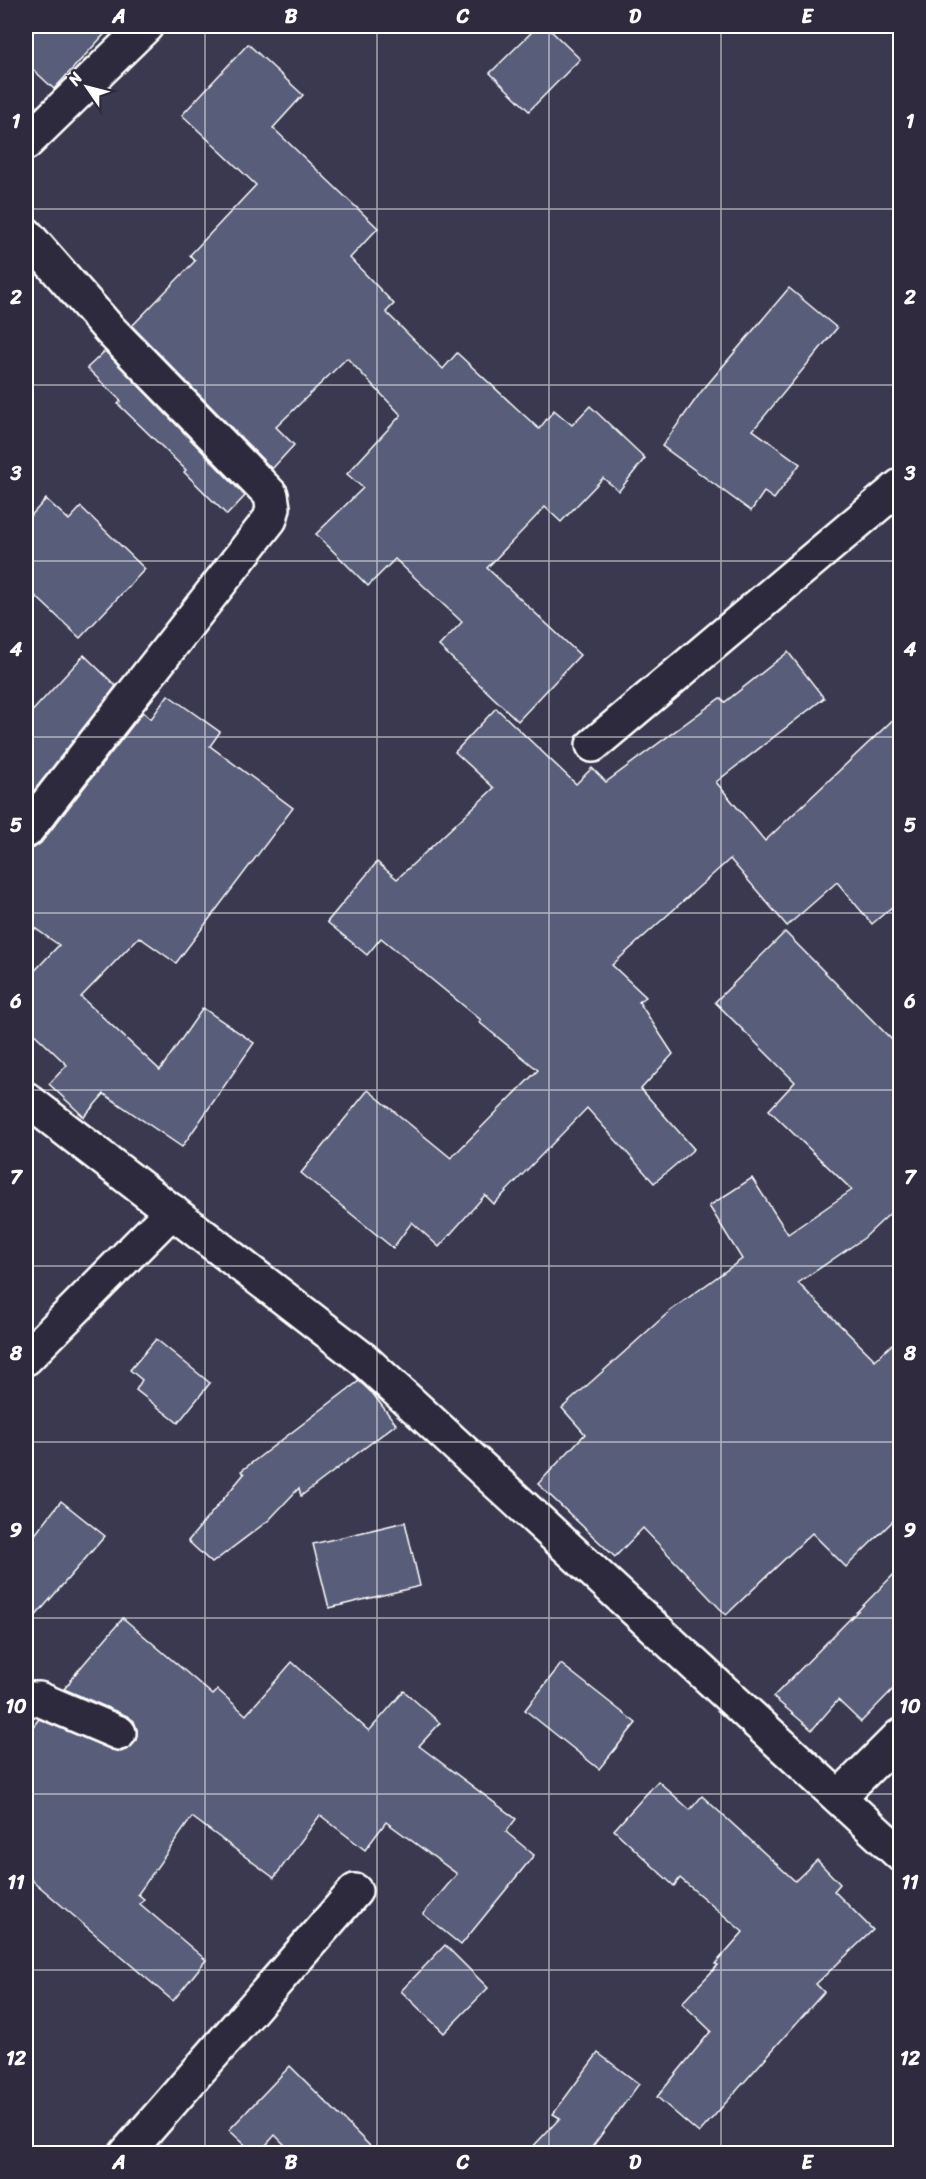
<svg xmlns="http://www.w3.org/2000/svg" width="926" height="2179" font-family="Sriracha,sans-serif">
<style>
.building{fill:#585d79;stroke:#fff;stroke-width:1.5}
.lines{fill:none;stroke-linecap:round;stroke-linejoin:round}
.minor-casing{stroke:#fff;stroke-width:38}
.minor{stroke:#2f2a3d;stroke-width:33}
.grid{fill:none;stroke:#fff;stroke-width:1.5;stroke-opacity:0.55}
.neatline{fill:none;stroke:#fff;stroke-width:2}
.grid-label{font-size:20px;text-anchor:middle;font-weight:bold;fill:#fff}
</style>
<rect width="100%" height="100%" fill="#3b394f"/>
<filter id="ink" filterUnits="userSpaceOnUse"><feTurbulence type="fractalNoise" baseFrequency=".0167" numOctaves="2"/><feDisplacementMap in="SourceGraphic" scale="12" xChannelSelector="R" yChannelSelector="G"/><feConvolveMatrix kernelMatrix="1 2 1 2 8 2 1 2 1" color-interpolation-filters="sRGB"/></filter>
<g filter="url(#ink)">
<g class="building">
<path d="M 26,26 L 112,26 L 54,89 L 26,63 Z"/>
<path d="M 538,26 L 546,26 L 580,59 L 529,111 L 490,73 Z"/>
<path d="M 248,44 L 303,95 L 273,128 L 378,228 L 350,258 L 394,304 L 386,312 L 443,369 L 457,353 L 539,429 L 554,410 L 572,425 L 590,406 L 645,458 L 619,491 L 603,478 L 561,522 L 545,507 L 487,568 L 580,655 L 518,721 L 439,646 L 462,622 L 395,559 L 368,586 L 316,534 L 363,488 L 347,474 L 401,415 L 347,358 L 276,427 L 294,445 L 272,469 L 132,326 L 195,261 L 190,255 L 256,185 L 182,115 Z"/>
<path d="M 789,288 L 837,328 L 753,430 L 800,464 L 774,499 L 764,492 L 751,511 L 662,446 L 701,392 Z"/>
<path d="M 105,351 L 245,496 L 227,515 L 184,472 L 186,470 L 118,404 L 121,401 L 87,368 Z"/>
<path d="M 46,499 L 69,520 L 81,507 L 145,569 L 80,638 L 26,587 L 26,521 Z"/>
<path d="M 788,652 L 824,698 L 716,782 L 765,841 L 900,713 L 900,900 L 872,924 L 837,882 L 787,926 L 730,859 L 612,965 L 646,997 L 639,1002 L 673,1054 L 641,1089 L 694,1149 L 654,1183 L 587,1108 L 494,1204 L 485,1195 L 439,1247 L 412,1222 L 393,1248 L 301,1173 L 368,1090 L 451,1158 L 538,1070 L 479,1022 L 481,1020 L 381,938 L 367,955 L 327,922 L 377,862 L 397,879 L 494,788 L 455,752 L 496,708 L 576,784 L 592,768 L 606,782 L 720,698 L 725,702 Z"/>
<path d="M 84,655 L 116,686 L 26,801 L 26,718 Z"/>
<path d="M 168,695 L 220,732 L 210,746 L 293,808 L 176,963 L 139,937 L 81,997 L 160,1070 L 203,1008 L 254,1043 L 182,1147 L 104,1094 L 84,1117 L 49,1084 L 67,1065 L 26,1026 L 26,980 L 59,945 L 26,922 L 26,849 L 34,848 L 41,843 L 143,712 L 151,719 Z"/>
<path d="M 785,932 L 900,1048 L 900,1204 L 864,1238 L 798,1283 L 875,1360 L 900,1337 L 900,1514 L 846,1567 L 812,1533 L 726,1615 L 643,1528 L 615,1557 L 538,1484 L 585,1434 L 562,1408 L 670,1311 L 742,1259 L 709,1206 L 752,1178 L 788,1234 L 852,1190 L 769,1110 L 795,1082 L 715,1002 Z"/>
<path d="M 156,1339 L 210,1383 L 178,1423 L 136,1390 L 142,1380 L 130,1370 Z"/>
<path d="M 359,1381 L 373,1394 L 396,1424 L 301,1496 L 299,1488 L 269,1520 L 212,1563 L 188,1541 L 244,1474 L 241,1471 Z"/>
<path d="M 61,1501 L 105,1536 L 26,1627 L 26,1546 Z"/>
<path d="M 405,1522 L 420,1586 L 329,1608 L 313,1544 Z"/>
<path d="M 900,1568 L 900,1682 L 861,1722 L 838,1700 L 812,1730 L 773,1697 Z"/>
<path d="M 123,1618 L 213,1695 L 218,1690 L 246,1715 L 292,1662 L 369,1731 L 404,1691 L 440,1723 L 419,1746 L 516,1819 L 506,1832 L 534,1855 L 461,1945 L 423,1914 L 457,1874 L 386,1822 L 365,1850 L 320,1815 L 274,1878 L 192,1817 L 138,1894 L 144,1899 L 140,1904 L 206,1960 L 173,2001 L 26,1875 L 26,1735 L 39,1719 L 112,1750 L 121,1752 L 130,1748 L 136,1740 L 137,1730 L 134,1721 L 127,1716 L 64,1689 L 71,1681 L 70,1680 Z"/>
<path d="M 561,1664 L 636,1723 L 599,1769 L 525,1710 Z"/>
<path d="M 658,1781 L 690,1810 L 702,1796 L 795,1881 L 817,1860 L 840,1884 L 834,1891 L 873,1930 L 816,1984 L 824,1992 L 699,2133 L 657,2097 L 711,2031 L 682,2003 L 718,1965 L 715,1964 L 743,1932 L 680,1878 L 674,1886 L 614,1830 Z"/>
<path d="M 445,1945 L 488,1988 L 444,2033 L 401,1991 Z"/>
<path d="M 598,2053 L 639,2084 L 587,2154 L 526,2154 L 560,2118 L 553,2114 Z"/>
<path d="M 290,2066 L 378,2154 L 294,2154 L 275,2135 L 258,2154 L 255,2154 L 229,2130 Z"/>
</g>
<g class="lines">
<g class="minor-casing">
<g id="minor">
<path d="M 26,143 L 146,26"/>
<path d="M 26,234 L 110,330 L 271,495 L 273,508 L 270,519 L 26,831"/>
<path d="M 593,745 L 900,486"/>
<path d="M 26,1099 L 363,1359 L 900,1854"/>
<path d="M 26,1358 L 172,1211"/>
<path d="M 26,1699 L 39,1699 L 119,1733"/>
<path d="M 839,1797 L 900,1736"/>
<path d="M 126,2154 L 355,1891"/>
</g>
</g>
<use href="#minor" class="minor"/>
</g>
</g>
<path class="grid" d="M 205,26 L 205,2154M 377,26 L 377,2154M 549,26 L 549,2154M 721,26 L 721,2154M 26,209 L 900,209M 26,385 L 900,385M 26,561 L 900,561M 26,737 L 900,737M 26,913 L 900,913M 26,1090 L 900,1090M 26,1266 L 900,1266M 26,1442 L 900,1442M 26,1618 L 900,1618M 26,1794 L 900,1794M 26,1970 L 900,1970"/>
<rect width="926" height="2179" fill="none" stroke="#2f2a3d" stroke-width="66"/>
<g transform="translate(87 87) rotate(305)" stroke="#2f2a3d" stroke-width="4.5" paint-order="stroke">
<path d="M0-4.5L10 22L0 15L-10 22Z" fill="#ffffff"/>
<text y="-9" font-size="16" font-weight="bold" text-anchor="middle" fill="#ffffff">N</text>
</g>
<rect x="33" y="33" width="860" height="2113" class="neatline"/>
<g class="grid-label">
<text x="119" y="23">A</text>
<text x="291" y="23">B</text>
<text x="463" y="23">C</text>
<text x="635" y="23">D</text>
<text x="807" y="23">E</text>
<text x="16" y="128">1</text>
<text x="910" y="128">1</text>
<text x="16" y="304">2</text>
<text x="910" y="304">2</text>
<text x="16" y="480">3</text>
<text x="910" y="480">3</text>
<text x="16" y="656">4</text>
<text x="910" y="656">4</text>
<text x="16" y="832">5</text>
<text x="910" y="832">5</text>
<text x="16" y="1008">6</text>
<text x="910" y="1008">6</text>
<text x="16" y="1184">7</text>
<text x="910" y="1184">7</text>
<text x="16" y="1360">8</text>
<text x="910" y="1360">8</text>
<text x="16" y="1537">9</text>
<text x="910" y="1537">9</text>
<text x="16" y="1713">10</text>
<text x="910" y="1713">10</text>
<text x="16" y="1889">11</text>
<text x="910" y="1889">11</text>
<text x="16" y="2065">12</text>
<text x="910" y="2065">12</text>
<text x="119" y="2169">A</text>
<text x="291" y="2169">B</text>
<text x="463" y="2169">C</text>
<text x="635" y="2169">D</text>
<text x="807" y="2169">E</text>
</g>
</svg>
